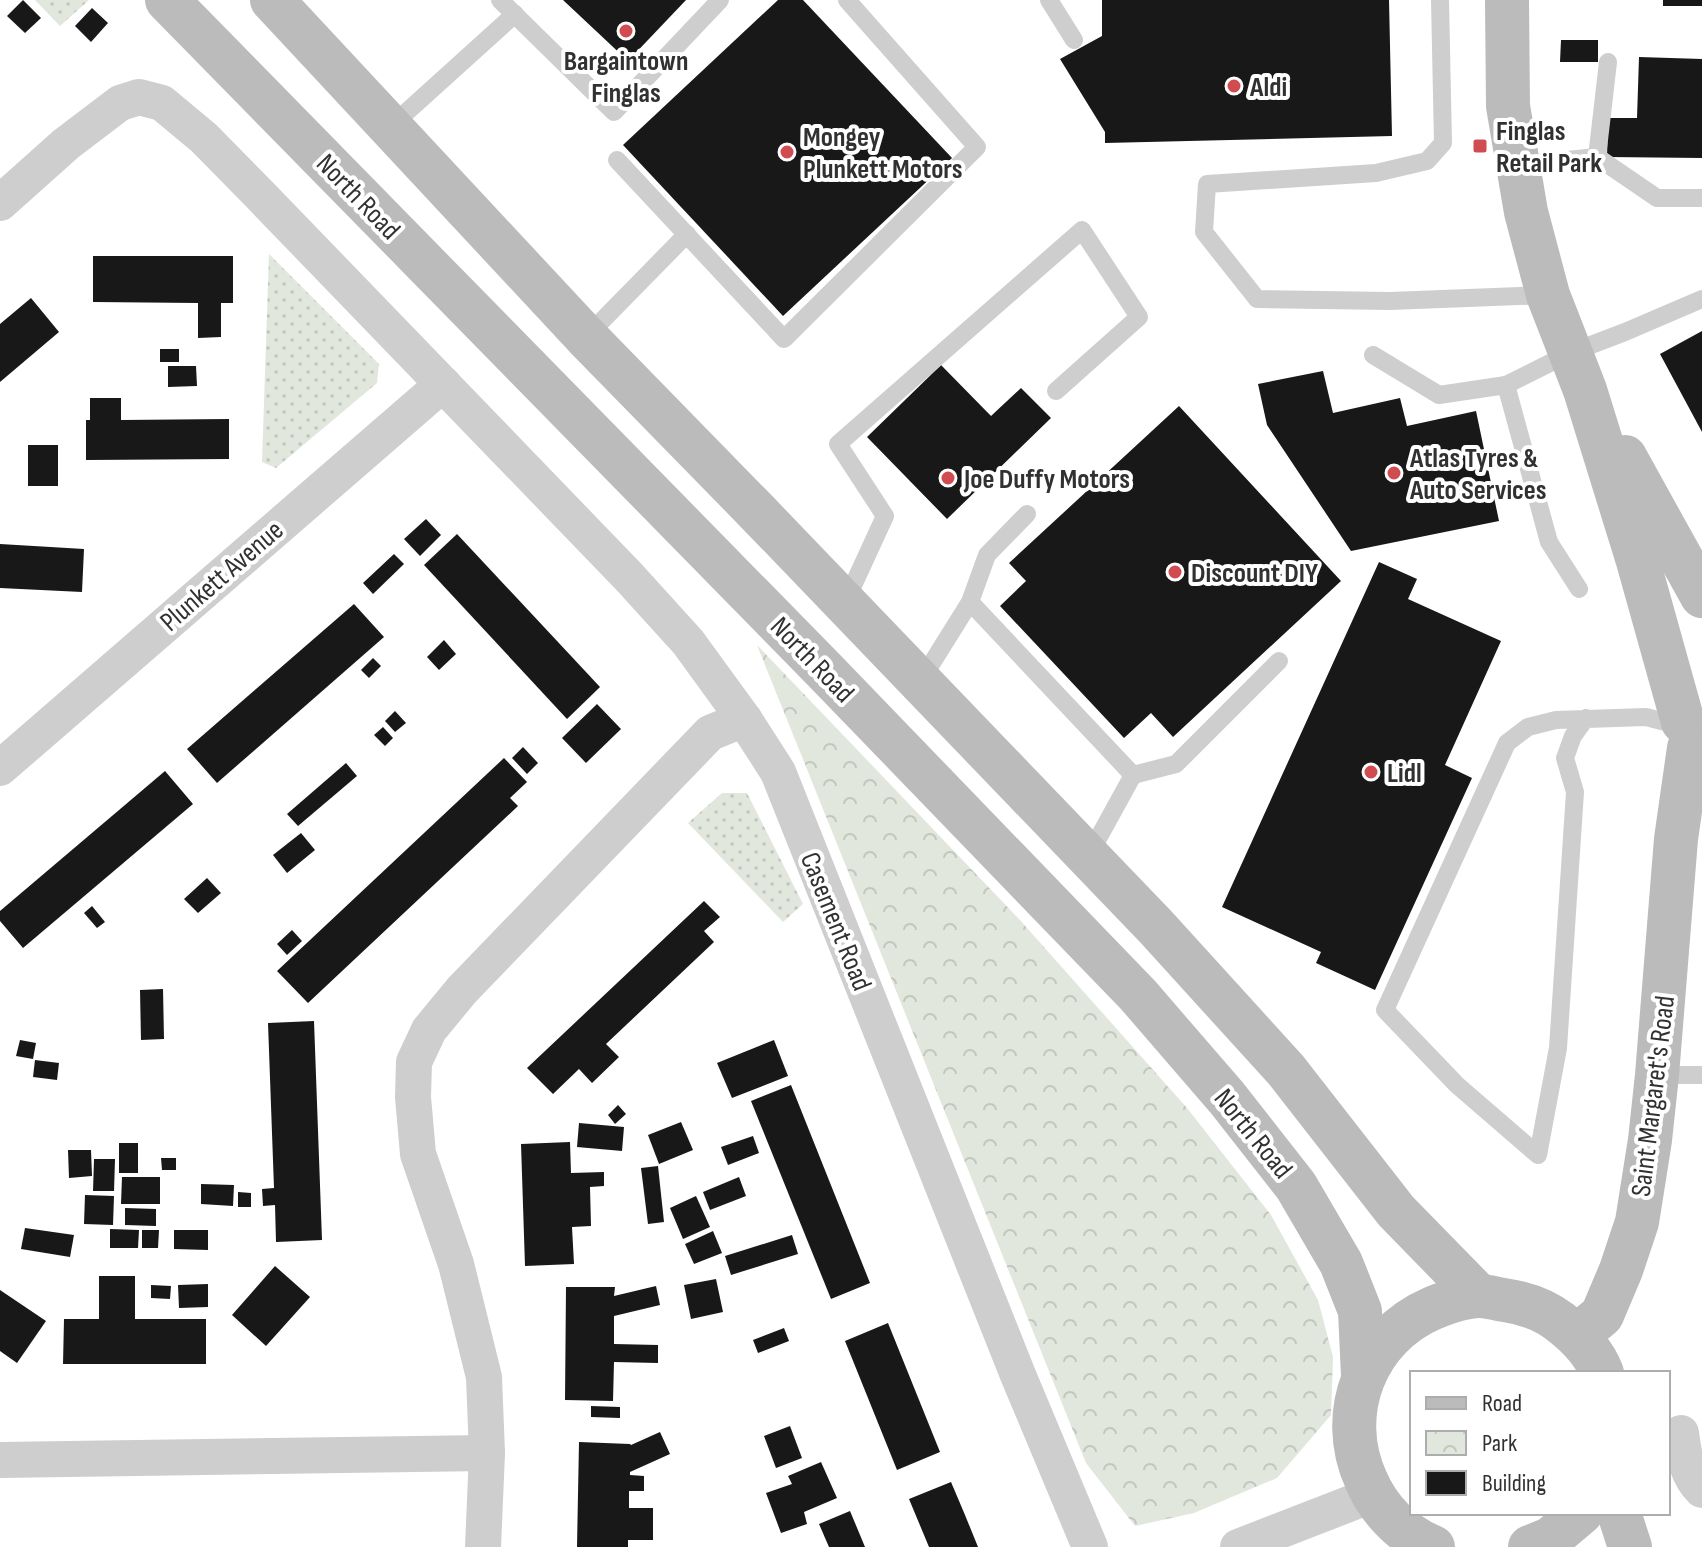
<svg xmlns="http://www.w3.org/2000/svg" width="1702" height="1547" font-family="'Sofia Sans Condensed',sans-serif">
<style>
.grass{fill:url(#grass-dots)}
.park{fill:url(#park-crowns)}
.building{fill:#181818}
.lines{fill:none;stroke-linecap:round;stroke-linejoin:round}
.service{stroke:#cecece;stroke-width:18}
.minor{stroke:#cecece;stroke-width:36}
.secondary{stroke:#bbb;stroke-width:44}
.poi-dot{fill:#d04c50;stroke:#fff;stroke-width:3}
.labels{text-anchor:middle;stroke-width:8;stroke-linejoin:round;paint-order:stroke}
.poi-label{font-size:28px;font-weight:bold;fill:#313131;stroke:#fff;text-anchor:start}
.street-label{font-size:28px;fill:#313131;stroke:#fff}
</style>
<defs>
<pattern id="grass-dots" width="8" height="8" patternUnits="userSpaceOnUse" patternTransform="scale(2)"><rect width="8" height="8" fill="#e1e7dc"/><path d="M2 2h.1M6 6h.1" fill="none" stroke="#c2c7bd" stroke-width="1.8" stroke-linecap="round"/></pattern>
<pattern id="park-crowns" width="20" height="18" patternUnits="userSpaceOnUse" patternTransform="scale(2)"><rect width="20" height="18" fill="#e1e7dc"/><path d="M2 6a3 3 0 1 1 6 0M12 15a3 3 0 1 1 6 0" fill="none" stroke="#c2c7bd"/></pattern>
</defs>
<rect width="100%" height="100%" fill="#fff"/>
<g class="grass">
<path d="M 35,0 L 89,0 L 60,26 Z"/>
<path d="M 269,254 L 379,364 L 377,383 L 276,468 L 262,462 Z"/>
<path d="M 722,793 L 747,793 L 803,904 L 783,922 L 688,823 Z"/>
</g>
<path class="park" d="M 757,645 L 1019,919 L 1187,1108 L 1271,1215 L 1318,1300 L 1333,1357 L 1331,1415 L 1277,1478 L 1194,1513 L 1135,1526 L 1086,1463 Z"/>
<g class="building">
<path d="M 23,0 L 41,18 L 25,33 L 7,16 Z"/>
<path d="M 563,0 L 686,0 L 628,61 Z"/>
<path d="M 778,0 L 803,0 L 952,158 L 783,316 L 623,145 Z"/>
<path d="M 1102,0 L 1389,0 L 1392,136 L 1105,143 L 1105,132 L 1060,59 L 1102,36 Z"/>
<rect x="1663" y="0" width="39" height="6"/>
<path d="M 92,8 L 108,23 L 91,42 L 75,26 Z"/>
<path d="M 1561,40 L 1598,40 L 1598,62 L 1560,62 Z"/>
<path d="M 1639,57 L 1702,59 L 1702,158 L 1607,157 L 1608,118 L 1637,118 Z"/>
<path d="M 93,256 L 233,256 L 233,303 L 221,303 L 221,337 L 198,338 L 198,303 L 93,302 Z"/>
<path d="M 31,298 L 59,332 L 0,382 L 0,324 Z"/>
<path d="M 1702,331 L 1702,432 L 1660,354 Z"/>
<rect x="160" y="349" width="19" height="13"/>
<path d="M 941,365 L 991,416 L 1021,388 L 1051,418 L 947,519 L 867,437 Z"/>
<path d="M 168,366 L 196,366 L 197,386 L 168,387 Z"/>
<path d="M 1323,371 L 1333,413 L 1400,398 L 1407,426 L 1476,411 L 1499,521 L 1351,551 L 1267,425 L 1258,384 Z"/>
<path d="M 90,398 L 121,398 L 121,420 L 229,419 L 229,459 L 86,460 L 86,420 L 90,420 Z"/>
<path d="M 1179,406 L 1341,581 L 1173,737 L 1151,713 L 1124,738 L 1000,606 L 1026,581 L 1009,563 Z"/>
<rect x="28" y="445" width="30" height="41"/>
<path d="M 426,519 L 441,535 L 420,556 L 404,539 Z"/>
<path d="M 457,534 L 600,687 L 567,719 L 424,565 Z"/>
<path d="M 0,544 L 84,549 L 82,592 L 0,588 Z"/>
<path d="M 394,554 L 404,564 L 373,594 L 363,583 Z"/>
<path d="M 1379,562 L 1417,579 L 1408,599 L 1501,641 L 1445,765 L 1472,778 L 1375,990 L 1316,963 L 1321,952 L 1222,907 Z"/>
<path d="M 354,604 L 384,637 L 217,783 L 187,749 Z"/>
<path d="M 444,640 L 456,654 L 439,670 L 427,657 Z"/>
<path d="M 373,658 L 381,666 L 369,678 L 361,670 Z"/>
<path d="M 597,704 L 621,729 L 586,763 L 562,738 Z"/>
<path d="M 395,711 L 406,723 L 395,732 L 385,721 Z"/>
<path d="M 383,727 L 393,738 L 385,746 L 374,735 Z"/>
<path d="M 523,747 L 538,763 L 527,774 L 512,758 Z"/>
<path d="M 504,758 L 527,782 L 510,798 L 518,806 L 308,1003 L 277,971 Z"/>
<path d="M 346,763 L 357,776 L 298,826 L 287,814 Z"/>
<path d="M 165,771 L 193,804 L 23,948 L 0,921 L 0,911 Z"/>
<path d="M 301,833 L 315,850 L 287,873 L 273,855 Z"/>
<path d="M 207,878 L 221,893 L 198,913 L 184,899 Z"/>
<path d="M 704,901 L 720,917 L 704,931 L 714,942 L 606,1044 L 619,1057 L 592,1083 L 579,1069 L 553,1094 L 527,1068 Z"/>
<path d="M 92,906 L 105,922 L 97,928 L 84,913 Z"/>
<path d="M 292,930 L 302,941 L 287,955 L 277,944 Z"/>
<path d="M 163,989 L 164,1039 L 141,1040 L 140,990 Z"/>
<path d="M 314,1021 L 322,1240 L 276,1242 L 275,1205 L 263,1206 L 262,1189 L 274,1188 L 268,1023 Z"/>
<path d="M 20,1040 L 36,1043 L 33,1059 L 16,1056 Z"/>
<path d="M 774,1040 L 788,1076 L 732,1098 L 717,1063 Z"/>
<path d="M 35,1060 L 59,1063 L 57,1080 L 33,1077 Z"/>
<path d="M 791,1085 L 870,1283 L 831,1299 L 751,1101 Z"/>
<path d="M 618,1105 L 626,1114 L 615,1124 L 608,1115 Z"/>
<path d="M 681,1122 L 693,1150 L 659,1164 L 648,1135 Z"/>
<path d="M 579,1123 L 624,1127 L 622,1151 L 577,1147 Z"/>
<path d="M 753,1136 L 759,1153 L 728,1165 L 721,1147 Z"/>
<path d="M 570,1142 L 571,1173 L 604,1172 L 604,1186 L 590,1187 L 591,1226 L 572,1227 L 574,1264 L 525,1266 L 521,1144 Z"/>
<rect x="119" y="1143" width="19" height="30"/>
<path d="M 68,1150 L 91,1150 L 92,1176 L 69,1178 Z"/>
<path d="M 161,1158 L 176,1158 L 176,1170 L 162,1170 Z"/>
<path d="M 94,1159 L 115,1159 L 114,1191 L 93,1191 Z"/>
<path d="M 658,1166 L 664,1222 L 648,1224 L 641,1168 Z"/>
<path d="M 122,1177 L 160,1177 L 160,1204 L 121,1204 Z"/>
<path d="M 739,1177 L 746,1196 L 710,1210 L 703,1192 Z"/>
<path d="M 201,1184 L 234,1185 L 233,1206 L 201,1204 Z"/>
<path d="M 238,1192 L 251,1193 L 251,1207 L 238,1207 Z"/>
<path d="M 85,1195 L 114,1196 L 113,1225 L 84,1224 Z"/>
<path d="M 696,1196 L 710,1227 L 683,1239 L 670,1208 Z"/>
<path d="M 125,1208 L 156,1209 L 156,1226 L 125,1225 Z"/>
<path d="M 25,1228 L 74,1235 L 70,1257 L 21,1249 Z"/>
<path d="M 110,1229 L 139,1230 L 138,1248 L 110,1248 Z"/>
<path d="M 142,1230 L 159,1230 L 158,1248 L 142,1248 Z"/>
<path d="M 174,1230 L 208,1230 L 208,1250 L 174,1249 Z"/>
<path d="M 713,1231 L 722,1253 L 694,1264 L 685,1244 Z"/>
<path d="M 792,1235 L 798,1254 L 731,1275 L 725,1256 Z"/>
<path d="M 275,1266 L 310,1297 L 266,1346 L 232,1315 Z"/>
<path d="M 99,1276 L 135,1276 L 135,1319 L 206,1319 L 206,1364 L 63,1364 L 64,1319 L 99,1319 Z"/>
<path d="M 716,1279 L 723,1312 L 691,1319 L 684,1285 Z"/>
<path d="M 208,1284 L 208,1307 L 179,1308 L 178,1285 Z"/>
<path d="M 151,1285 L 171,1286 L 170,1299 L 151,1298 Z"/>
<path d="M 656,1286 L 660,1305 L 614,1316 L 614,1344 L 658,1345 L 658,1363 L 614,1362 L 613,1401 L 565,1400 L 566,1287 L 615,1287 L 614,1296 Z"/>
<path d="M 0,1290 L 46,1321 L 17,1363 L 0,1351 Z"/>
<path d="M 888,1323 L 940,1452 L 897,1470 L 845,1341 Z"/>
<path d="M 784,1328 L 789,1341 L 758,1353 L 753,1340 Z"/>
<path d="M 591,1406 L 620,1407 L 620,1418 L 591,1417 Z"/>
<path d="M 790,1426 L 802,1458 L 776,1468 L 764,1436 Z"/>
<path d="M 660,1432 L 670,1454 L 630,1472 L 630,1475 L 644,1476 L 644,1491 L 629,1491 L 629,1508 L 653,1508 L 653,1540 L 628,1540 L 628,1547 L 577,1547 L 579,1442 L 630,1444 L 631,1445 Z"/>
<path d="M 821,1462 L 837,1498 L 804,1512 L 807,1524 L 781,1533 L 766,1493 L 792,1484 L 788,1476 Z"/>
<path d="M 951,1482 L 965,1515 L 978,1547 L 929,1547 L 909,1499 Z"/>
<path d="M 850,1511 L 865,1547 L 829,1547 L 819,1524 Z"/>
</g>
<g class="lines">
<g class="service">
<path d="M 500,0 L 614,112 L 720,0"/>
<path d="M 1049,0 L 1074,40"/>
<path d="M 1440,0 L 1443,143 L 1427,161 L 1376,173 L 1207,184 L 1204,232 L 1257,299 L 1390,301 L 1547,295"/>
<path d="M 390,127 L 515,14"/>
<path d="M 1597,157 L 1657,198 L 1702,198"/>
<path d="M 617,160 L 784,339 L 977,147 L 847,0"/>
<path d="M 1518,165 L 1597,157 L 1608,62"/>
<path d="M 586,337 L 687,234"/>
<path d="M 1373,355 L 1439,395 L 1506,385"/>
<path d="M 1579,589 L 1549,542 L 1506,385 L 1570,353 L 1625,332 L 1702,299"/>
<path d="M 970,602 L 1133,775 L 1089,855"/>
<path d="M 845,603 L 885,516 L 838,444 L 1082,230 L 1139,317 L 1056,391"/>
<path d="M 920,682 L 970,602 L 987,555 L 1027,514"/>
<path d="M 1586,718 L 1573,736 L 1565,758 L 1575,792 L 1558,1048 L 1538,1155 L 1457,1085 L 1385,1010 L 1507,743 L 1528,727 L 1556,720 L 1646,717 L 1681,726"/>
<path d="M 1133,775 L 1176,764 L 1279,661"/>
<path d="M 1657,1075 L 1702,1075"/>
</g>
<g class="minor">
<path d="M 0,203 L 66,144 L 120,103 L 139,97 L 162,103 L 204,138 L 262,197 L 629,577 L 688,642 L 744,719 L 778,772 L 1018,1375 L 1090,1547"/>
<path d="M 0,768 L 443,384"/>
<path d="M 1681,1433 C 1684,1454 1686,1475 1702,1490"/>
<path d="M 0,1460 L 487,1453"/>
<path d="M 483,1547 L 487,1453 L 484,1377 L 456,1264 L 418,1154 L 413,1097 L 414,1062 L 429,1030 L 462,990 L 710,733 L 744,719"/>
<path d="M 1238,1547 L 1372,1495"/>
</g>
<g class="secondary">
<path d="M 167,0 L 824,670 L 1138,995 L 1227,1098 L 1296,1186 L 1341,1263 L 1360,1311 L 1363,1376"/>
<path d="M 272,0 L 586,337 L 759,514 L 1156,927 L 1286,1070 L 1396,1211 L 1479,1296"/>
<path d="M 1507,0 L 1508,106 L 1526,212 L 1548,295 L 1585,390 L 1638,561 L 1683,722"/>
<path d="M 1625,457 L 1702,596"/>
<path d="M 1578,1335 L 1602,1315 L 1621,1270 L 1637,1222 L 1650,1140 L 1657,1075 L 1676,839 L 1689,748"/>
<path d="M 1619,1513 L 1630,1547"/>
<path d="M 1433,1547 C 1404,1536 1378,1509 1366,1480 C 1336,1414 1365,1337 1433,1308 C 1448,1302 1464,1296 1480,1296 C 1488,1296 1496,1299 1504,1300 C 1525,1303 1543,1309 1560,1322 C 1577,1335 1594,1352 1602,1373"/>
<path d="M 1530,1547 L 1550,1539 L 1581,1513"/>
</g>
</g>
<g class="poi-dot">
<circle cx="626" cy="31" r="8"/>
<circle cx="1234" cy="86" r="8"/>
<rect x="1472" y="138" width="16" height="16" rx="4"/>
<circle cx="787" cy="152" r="8"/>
<circle cx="1394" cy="473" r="8"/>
<circle cx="948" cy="478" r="8"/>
<circle cx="1175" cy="572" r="8"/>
<circle cx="1371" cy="772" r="8"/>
</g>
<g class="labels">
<g class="poi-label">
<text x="626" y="70" text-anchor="middle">Bargaintown<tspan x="626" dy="32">Finglas</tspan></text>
<text x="1250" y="96">Aldi</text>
<text x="1496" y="140">Finglas<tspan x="1496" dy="32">Retail Park</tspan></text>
<text x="803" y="146">Mongey<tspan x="803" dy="32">Plunkett Motors</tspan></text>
<text x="1410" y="467">Atlas Tyres &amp;<tspan x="1410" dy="32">Auto Services</tspan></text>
<text x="964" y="488">Joe Duffy Motors</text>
<text x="1191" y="582">Discount DIY</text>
<text x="1387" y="782">Lidl</text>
</g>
<g class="street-label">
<text transform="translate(359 196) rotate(46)" y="10">North Road</text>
<text transform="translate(221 575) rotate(-41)" y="10">Plunkett Avenue</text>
<text transform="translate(813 659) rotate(46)" y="10">North Road</text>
<text transform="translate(837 921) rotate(68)" y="10">Casement Road</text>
<text transform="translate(1652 1096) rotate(-83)" y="10">Saint Margaret's Road</text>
<text transform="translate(1254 1133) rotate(51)" y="10">North Road</text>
</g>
</g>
<rect x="1410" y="1371" width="260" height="144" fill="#ffffff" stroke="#adadad" stroke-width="2"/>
<rect x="1426" y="1397" width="40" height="12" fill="#bbbbbb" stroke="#adadad" stroke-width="2"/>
<text x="1482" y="1411" font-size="24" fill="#313131">Road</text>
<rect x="1426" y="1431" width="40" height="24" fill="url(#park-crowns)" stroke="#adadad" stroke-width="2"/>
<text x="1482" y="1451" font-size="24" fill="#313131">Park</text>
<rect x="1426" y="1471" width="40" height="24" fill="#181818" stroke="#adadad" stroke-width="2"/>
<text x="1482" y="1491" font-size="24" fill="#313131">Building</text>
</svg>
